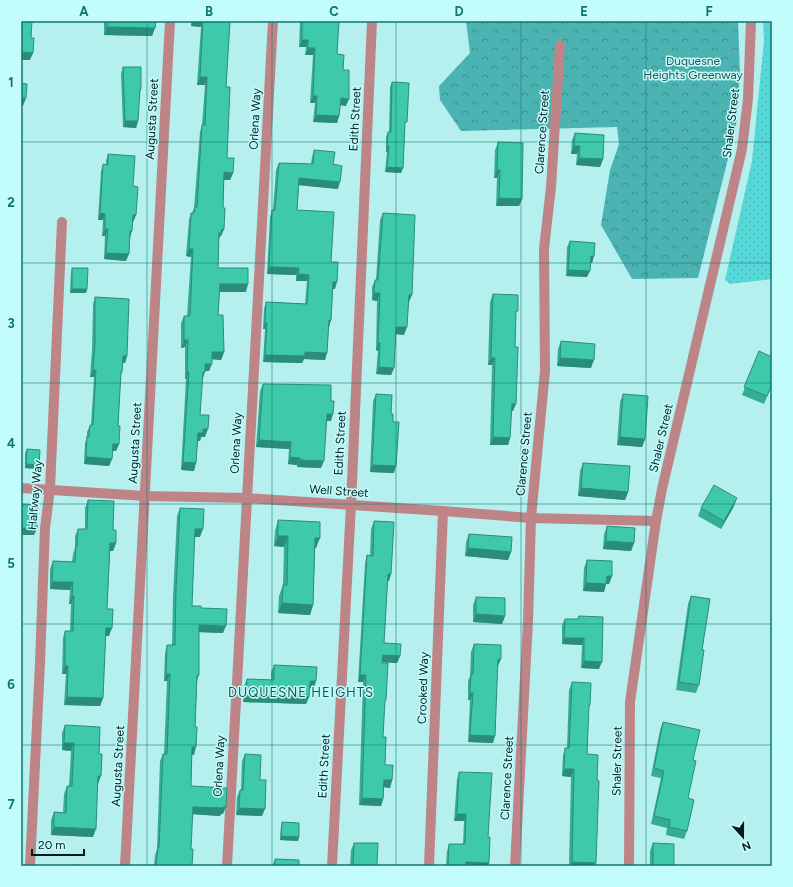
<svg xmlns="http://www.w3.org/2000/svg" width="793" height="887" font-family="Figtree,sans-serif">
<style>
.green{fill:url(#green-dots)}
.forest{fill:url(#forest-crowns)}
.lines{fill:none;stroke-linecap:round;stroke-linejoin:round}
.minor{stroke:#be8588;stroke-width:10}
.tertiary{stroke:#be8588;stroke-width:10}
.wall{fill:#35ad93}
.shaded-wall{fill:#2b8d78}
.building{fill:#3ec9ab;stroke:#2b8d78}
.grid{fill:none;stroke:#0f766e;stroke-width:1;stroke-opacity:0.55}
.labels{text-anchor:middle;stroke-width:3;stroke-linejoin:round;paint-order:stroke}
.park-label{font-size:12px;fill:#30504f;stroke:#c2fdfc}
.street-label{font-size:12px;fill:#051c1c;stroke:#c2fdfc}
.neighbourhood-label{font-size:13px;letter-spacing:1px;fill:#175353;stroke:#c2fdfc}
.neatline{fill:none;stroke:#0f766e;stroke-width:1.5}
.grid-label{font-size:13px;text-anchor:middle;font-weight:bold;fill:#0f766e}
</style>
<defs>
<pattern id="green-dots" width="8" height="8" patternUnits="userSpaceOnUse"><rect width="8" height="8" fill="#57d8d8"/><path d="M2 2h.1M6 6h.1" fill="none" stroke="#4ab9b9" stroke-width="1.8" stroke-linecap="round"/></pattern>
<pattern id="forest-crowns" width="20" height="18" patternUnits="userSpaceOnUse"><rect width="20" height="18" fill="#4cb3b3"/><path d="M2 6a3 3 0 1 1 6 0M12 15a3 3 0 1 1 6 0" fill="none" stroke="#3d9191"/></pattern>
</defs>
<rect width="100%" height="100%" fill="#b5f0ef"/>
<path class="green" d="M 763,21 L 772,21 L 772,279 L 730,284 L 725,280 L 752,161 L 764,40 Z"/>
<path class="forest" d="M 466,21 L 738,21 L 740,73 L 736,127 L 698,278 L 632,279 L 601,225 L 610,170 L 619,144 L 617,127 L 461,131 L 440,100 L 439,86 L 470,53 Z"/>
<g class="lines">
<g class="minor">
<path d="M 21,488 L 145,496 L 246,498 L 443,511 L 531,518 L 656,521"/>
<path d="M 30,866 L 40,663 L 45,528 L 50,489 L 62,222"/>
<path d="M 125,866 L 170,21"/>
<path d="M 227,866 L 273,21"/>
<path d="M 332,866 L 351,505 L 372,21"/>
<path d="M 429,866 L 443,511"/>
<path d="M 515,866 L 528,621 L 531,518 L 545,371 L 544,249 L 551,187 L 560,45"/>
</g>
<path class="tertiary" d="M 629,866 L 630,702 L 656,521 L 662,489 L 742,149 L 748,99 L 751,21"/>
</g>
<g class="wall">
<path d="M 104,21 L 156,21 L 152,36 L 104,35 Z"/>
<path d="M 191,21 L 230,21 L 226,87 L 227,158 L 233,173 L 230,180 L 224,180 L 223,208 L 224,229 L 221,236 L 220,236 L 219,239 L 218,268 L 246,292 L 219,292 L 218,315 L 224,352 L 221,360 L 212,359 L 209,371 L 205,371 L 202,379 L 200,415 L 205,437 L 201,437 L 200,441 L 198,441 L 194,471 L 181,470 L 186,379 L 185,379 L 185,347 L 181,348 L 181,323 L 184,316 L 187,316 L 191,257 L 186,256 L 189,220 L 191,213 L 192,213 L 194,208 L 200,132 L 202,125 L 205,85 L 197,85 L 201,27 L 191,26 Z"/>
<path d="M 300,21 L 339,21 L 337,54 L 343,70 L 346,106 L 340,105 L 339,116 L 337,123 L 313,122 L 315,103 L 310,103 L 313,55 L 305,55 L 306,47 L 299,47 Z"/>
<path d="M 123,67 L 141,89 L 139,95 L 138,121 L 136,128 L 123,127 L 121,74 Z"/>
<path d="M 392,82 L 405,127 L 403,168 L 401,173 L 385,172 L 387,152 L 386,152 L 386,137 L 388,132 L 389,132 L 390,87 Z"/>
<path d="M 575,133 L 603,159 L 600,167 L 576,165 L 577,154 L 571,154 L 572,140 Z"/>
<path d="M 498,142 L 522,199 L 519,206 L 496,206 L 497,178 L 494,178 L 495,150 Z"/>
<path d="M 314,150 L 333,164 L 338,189 L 299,185 L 297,210 L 331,262 L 335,289 L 333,289 L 331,320 L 329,327 L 325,360 L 304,359 L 302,363 L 263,362 L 265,329 L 263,329 L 264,309 L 266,302 L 305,304 L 307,281 L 296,281 L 296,275 L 267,274 L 270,217 L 272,210 L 273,210 L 276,170 L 279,163 L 311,164 L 312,157 Z"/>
<path d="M 108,154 L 133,186 L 136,215 L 133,222 L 126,261 L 104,259 L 105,236 L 102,236 L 103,220 L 98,220 L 101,171 L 103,164 L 106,165 L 106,161 Z"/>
<path d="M 383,213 L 409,302 L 404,335 L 396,334 L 394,368 L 391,375 L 376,374 L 378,351 L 376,350 L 377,301 L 372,300 L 372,287 L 375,280 L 376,280 L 380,220 Z"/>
<path d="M 570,241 L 594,256 L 592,263 L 590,262 L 587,277 L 566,276 L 567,247 Z"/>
<path d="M 72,268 L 87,289 L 86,293 L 70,293 L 71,272 Z"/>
<path d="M 493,294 L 516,316 L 513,411 L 511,411 L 510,438 L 508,445 L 490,445 L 492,365 L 488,365 L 490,302 Z"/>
<path d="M 95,297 L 127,356 L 125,363 L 123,363 L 122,372 L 121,375 L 118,426 L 119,444 L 116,451 L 113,451 L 112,459 L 109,466 L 84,464 L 85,443 L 87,437 L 87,432 L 90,425 L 91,425 L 94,377 L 90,377 L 92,350 L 93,304 Z"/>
<path d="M 561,341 L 591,368 L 557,366 L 558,349 Z"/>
<path d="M 759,351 L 772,385 L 764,404 L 742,395 Z"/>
<path d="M 263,384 L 331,421 L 326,421 L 321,468 L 297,467 L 297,465 L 288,464 L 289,449 L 256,447 L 260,391 Z"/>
<path d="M 376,394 L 394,473 L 370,472 L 373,401 Z"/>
<path d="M 623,394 L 645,439 L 642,447 L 617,445 L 620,402 Z"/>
<path d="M 27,449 L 39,465 L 38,469 L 25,468 L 25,453 Z"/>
<path d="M 583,463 L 628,492 L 625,500 L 578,496 L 580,471 Z"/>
<path d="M 88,500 L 113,530 L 116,543 L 113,551 L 110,551 L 107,609 L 109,636 L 105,636 L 103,698 L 100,706 L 64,705 L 66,674 L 62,674 L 63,638 L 65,631 L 70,631 L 71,604 L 69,604 L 70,590 L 50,589 L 50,569 L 53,561 L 72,562 L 73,554 L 75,548 L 75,536 L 78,529 L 85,529 L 85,508 Z"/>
<path d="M 734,506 L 721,529 L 698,516 L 701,508 Z"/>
<path d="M 180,508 L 200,537 L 194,537 L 192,606 L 201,608 L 223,633 L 199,632 L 194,755 L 192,755 L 191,786 L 223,814 L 221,814 L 220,816 L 192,814 L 191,849 L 192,866 L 154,866 L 155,855 L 157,849 L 160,761 L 163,754 L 164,754 L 167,681 L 164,681 L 165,653 L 167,645 L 172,645 L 173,597 L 177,516 Z"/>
<path d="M 278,520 L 316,548 L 315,548 L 313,605 L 310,615 L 278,613 L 279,596 L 283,585 L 284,547 L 274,546 L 275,531 Z"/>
<path d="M 374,521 L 391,574 L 389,581 L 387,581 L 384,643 L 400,656 L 397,663 L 382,662 L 384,704 L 383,737 L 385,765 L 392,780 L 390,788 L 384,787 L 383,799 L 381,806 L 359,805 L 363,682 L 358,682 L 365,563 L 367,555 L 370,556 L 371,529 Z"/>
<path d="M 607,526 L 634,543 L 631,551 L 603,549 L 604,534 Z"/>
<path d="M 469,534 L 511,552 L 508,560 L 465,556 L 466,542 Z"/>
<path d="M 587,560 L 612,576 L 609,584 L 606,584 L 604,592 L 583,591 L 584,568 Z"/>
<path d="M 691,596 L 702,650 L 699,685 L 696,693 L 676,690 L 688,604 Z"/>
<path d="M 476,597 L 505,616 L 502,624 L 473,622 L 473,605 Z"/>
<path d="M 579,616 L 599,669 L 581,668 L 582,645 L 562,644 L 562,625 L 565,619 L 577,619 Z"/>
<path d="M 474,644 L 498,666 L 497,666 L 493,743 L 468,742 L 470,700 L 468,700 L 468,681 L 470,676 L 471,652 Z"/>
<path d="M 274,665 L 314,688 L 309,688 L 309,697 L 306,704 L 243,702 L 244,686 L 247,679 L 271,680 L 271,672 Z"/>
<path d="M 572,682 L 590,705 L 588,710 L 587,754 L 595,866 L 569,866 L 571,777 L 562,776 L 563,755 L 565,748 L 567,748 L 569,690 Z"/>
<path d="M 663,722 L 693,760 L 688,798 L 687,831 L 684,839 L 666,835 L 667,828 L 651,824 L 661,778 L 651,776 L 660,730 Z"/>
<path d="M 65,725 L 98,784 L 97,784 L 93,837 L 51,835 L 51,820 L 54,812 L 63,813 L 64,794 L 67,786 L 69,786 L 71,751 L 62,750 L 62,733 Z"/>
<path d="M 245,754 L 262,816 L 236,815 L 237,797 L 240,790 L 241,790 L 242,761 Z"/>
<path d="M 459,772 L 488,837 L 489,863 L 488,866 L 446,866 L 447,851 L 449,844 L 463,844 L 464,821 L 454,821 L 457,779 Z"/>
<path d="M 282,822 L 299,837 L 298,841 L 280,840 L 281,826 Z"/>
<path d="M 354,843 L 377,866 L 350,866 L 351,850 Z"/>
<path d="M 653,843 L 674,866 L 650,866 L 650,851 Z"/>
<path d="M 275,859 L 299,866 L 272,866 Z"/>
</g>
<g class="shaded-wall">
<path d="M 193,21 L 203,21 L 201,27 L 191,26 Z"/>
<path d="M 107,27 L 155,28 L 152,36 L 104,35 Z"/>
<path d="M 302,40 L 308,40 L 306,47 L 299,47 Z"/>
<path d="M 308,48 L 315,48 L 313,55 L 305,55 Z"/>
<path d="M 21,52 L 33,53 L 30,60 L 21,60 Z"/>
<path d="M 200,77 L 207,77 L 205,85 L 197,85 Z"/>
<path d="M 313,96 L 317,96 L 315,103 L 310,103 Z"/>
<path d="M 21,98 L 26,98 L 23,106 L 21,106 Z"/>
<path d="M 341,98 L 349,99 L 346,106 L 338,105 Z"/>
<path d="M 316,115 L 339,116 L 337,123 L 313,122 Z"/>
<path d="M 125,121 L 138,121 L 136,128 L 123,127 Z"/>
<path d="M 387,146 L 389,146 L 387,152 L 386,152 Z"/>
<path d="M 574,146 L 580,146 L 577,154 L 571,154 Z"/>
<path d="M 579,158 L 603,159 L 600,167 L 576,165 Z"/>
<path d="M 387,167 L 403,168 L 401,173 L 385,172 Z"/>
<path d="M 497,170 L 500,170 L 497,178 L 494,178 Z"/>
<path d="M 224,172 L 233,173 L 230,180 L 222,180 Z"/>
<path d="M 299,178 L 340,182 L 338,189 L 297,185 Z"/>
<path d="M 499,198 L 522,199 L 519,206 L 496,206 Z"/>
<path d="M 100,213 L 105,214 L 103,220 L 98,220 Z"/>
<path d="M 133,215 L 136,215 L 133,222 L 131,222 Z"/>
<path d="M 105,229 L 108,229 L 105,236 L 102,236 Z"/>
<path d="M 222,229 L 224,229 L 221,236 L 220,236 L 218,241 L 217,241 Z"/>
<path d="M 130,231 L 132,231 L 130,237 Z"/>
<path d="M 189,249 L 193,249 L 191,257 L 186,256 Z"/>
<path d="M 106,253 L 129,254 L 126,261 L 104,259 Z"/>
<path d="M 591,256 L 594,256 L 592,263 L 588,262 Z"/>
<path d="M 269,267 L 299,268 L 296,275 L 267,274 Z"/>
<path d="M 568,270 L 590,271 L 587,277 L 566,276 Z"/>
<path d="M 298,274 L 309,275 L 307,281 L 296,281 Z"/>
<path d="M 333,282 L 337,282 L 335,289 L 331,289 Z"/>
<path d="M 220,284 L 248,284 L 246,292 L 217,292 Z"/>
<path d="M 72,289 L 87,289 L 86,293 L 70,293 Z"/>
<path d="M 374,293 L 380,293 L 377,301 L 372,300 Z"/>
<path d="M 409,295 L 412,295 L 409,302 L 406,302 Z"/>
<path d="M 329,320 L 331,320 L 329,327 Z"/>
<path d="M 265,323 L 267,323 L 265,329 L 263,329 Z"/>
<path d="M 396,327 L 407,327 L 404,335 L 393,334 Z"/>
<path d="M 184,340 L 188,340 L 185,347 L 181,348 Z"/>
<path d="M 378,343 L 380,343 L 378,351 L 376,350 Z"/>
<path d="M 212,352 L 224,352 L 221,360 L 209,359 Z"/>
<path d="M 305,352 L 327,353 L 325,360 L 304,359 L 302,363 L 263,362 L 265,355 Z"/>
<path d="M 123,356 L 127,356 L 125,363 L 121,363 Z"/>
<path d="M 491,358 L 495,358 L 492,365 L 488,365 Z"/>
<path d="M 560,358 L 594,360 L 591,368 L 557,366 Z"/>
<path d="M 205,364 L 212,364 L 209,371 L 202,371 Z"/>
<path d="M 379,367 L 394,368 L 391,375 L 376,374 Z"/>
<path d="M 93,370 L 96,370 L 94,377 L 90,377 Z"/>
<path d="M 187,372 L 189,372 L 186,379 L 185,379 Z"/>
<path d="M 203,372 L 205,372 L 202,380 Z"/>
<path d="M 512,404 L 516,404 L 513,411 L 509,411 Z"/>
<path d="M 327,414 L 333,414 L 331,421 L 324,421 Z"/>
<path d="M 203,429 L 208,429 L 205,437 L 201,437 L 200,441 L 196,440 L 198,433 Z"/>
<path d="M 493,437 L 510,438 L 508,445 L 490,445 Z"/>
<path d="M 620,437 L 645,439 L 642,447 L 617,445 Z"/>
<path d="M 259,440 L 291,442 L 289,449 L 256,447 Z"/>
<path d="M 113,444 L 119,444 L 116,451 L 110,451 Z"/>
<path d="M 86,457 L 112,459 L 109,466 L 84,464 Z"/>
<path d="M 290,457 L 300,458 L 297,465 L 288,464 Z"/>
<path d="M 300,460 L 324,461 L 321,468 L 297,467 Z"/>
<path d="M 183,462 L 196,463 L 194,471 L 181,470 Z"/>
<path d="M 26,464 L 39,465 L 38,469 L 25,468 Z"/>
<path d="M 372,465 L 396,466 L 394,473 L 370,472 Z"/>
<path d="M 581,488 L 628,492 L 625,500 L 578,496 Z"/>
<path d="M 737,498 L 734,506 L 721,529 L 724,521 Z"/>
<path d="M 22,528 L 37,529 L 34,535 L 21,535 L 21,530 Z"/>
<path d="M 195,529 L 203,529 L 200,537 L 192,537 Z"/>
<path d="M 278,536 L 288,536 L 284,547 L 274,546 Z"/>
<path d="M 315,538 L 320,538 L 316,548 L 311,548 Z"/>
<path d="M 606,541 L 634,543 L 631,551 L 603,549 Z"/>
<path d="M 110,543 L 116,543 L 113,551 L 107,550 Z"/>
<path d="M 468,548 L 511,552 L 508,560 L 465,556 Z"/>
<path d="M 388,574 L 391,574 L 389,581 L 385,581 Z"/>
<path d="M 607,576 L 612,576 L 609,584 L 606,584 L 604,592 L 583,591 L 586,583 Z"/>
<path d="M 52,582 L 73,582 L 70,590 L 50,589 Z"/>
<path d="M 72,596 L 74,596 L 71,604 L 69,604 Z"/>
<path d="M 282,603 L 313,605 L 310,615 L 278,613 Z"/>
<path d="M 476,614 L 505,616 L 502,624 L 473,622 Z"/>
<path d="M 199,625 L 226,626 L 223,633 L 196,632 Z"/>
<path d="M 106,628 L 112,628 L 109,636 L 103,636 Z"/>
<path d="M 564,638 L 584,638 L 582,645 L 562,644 Z"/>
<path d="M 383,655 L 400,656 L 397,663 L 380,662 Z"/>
<path d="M 498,659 L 501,659 L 498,666 L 495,666 Z"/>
<path d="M 584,661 L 602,662 L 599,669 L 581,668 Z"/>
<path d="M 65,666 L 68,666 L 66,674 L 62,674 Z"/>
<path d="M 166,674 L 170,674 L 167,681 L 164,681 Z"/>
<path d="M 197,675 L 199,675 L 196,683 Z"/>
<path d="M 360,675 L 366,675 L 363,682 L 358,682 Z"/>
<path d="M 310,681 L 316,681 L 314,688 L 307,688 Z"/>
<path d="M 470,693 L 473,693 L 470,700 L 468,700 Z"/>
<path d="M 246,695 L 309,697 L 306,704 L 243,702 Z"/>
<path d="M 67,697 L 103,698 L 100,706 L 64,705 Z"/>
<path d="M 470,735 L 495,736 L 493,743 L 468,742 Z"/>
<path d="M 64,743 L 74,743 L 71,751 L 62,750 Z"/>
<path d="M 192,747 L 196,747 L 194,755 L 190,754 Z"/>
<path d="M 564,769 L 574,769 L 571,777 L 562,776 Z"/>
<path d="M 98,776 L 101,776 L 98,784 L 95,784 Z"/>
<path d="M 384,780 L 392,780 L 390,788 L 382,787 Z"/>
<path d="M 362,798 L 383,799 L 381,806 L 359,805 Z"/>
<path d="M 193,807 L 226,807 L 223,814 L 221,814 L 220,816 L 190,814 Z"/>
<path d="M 239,808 L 265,809 L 262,816 L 236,815 Z"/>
<path d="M 457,814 L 466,814 L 464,821 L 454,821 Z"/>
<path d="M 54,827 L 96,829 L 93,837 L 51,835 Z"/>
<path d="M 281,836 L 299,837 L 298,841 L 280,840 Z"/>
<path d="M 466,862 L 489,863 L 488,866 L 465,866 Z"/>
<path d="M 572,862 L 596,863 L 595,866 L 570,866 Z"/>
</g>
<g class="building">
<path d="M 21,21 L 32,21 L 31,38 L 34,38 L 33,53 L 21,52 Z"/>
<path d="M 107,21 L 156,21 L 155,28 L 107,27 Z"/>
<path d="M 203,21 L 230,21 L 226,87 L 230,87 L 227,158 L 234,158 L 233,173 L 224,172 L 223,208 L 225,208 L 224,229 L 222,229 L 221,233 L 219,233 L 218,268 L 248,268 L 248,284 L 220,284 L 218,315 L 223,315 L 224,352 L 212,352 L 212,364 L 205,364 L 205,372 L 203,372 L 200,415 L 209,415 L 208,429 L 203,429 L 203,433 L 198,433 L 196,463 L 183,462 L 189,372 L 187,372 L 188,340 L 184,340 L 184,316 L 190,316 L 193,249 L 189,249 L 191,213 L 194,213 L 195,207 L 197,207 L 202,125 L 205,125 L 207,77 L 200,77 Z"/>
<path d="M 302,21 L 339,21 L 337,54 L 344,55 L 343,70 L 349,70 L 349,99 L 341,98 L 339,116 L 316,115 L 317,96 L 313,96 L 315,48 L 308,48 L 308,40 L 302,40 Z"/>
<path d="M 123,67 L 141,67 L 141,89 L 140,89 L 138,121 L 125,121 Z"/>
<path d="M 392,82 L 409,83 L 407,122 L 405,122 L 403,168 L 387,167 L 389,146 L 387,146 L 388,132 L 391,132 Z"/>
<path d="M 21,83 L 27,84 L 26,98 L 21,98 Z"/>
<path d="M 575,133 L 604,135 L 603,159 L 579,158 L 580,146 L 574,146 Z"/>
<path d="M 498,142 L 523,143 L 522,199 L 499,198 L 500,170 L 497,170 Z"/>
<path d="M 314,150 L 335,152 L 333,164 L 342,166 L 340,182 L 299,178 L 297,210 L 334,212 L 331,262 L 338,262 L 337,282 L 333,282 L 331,320 L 329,320 L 327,353 L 305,352 L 305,356 L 265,355 L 267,323 L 265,323 L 266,302 L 307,304 L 309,275 L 298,274 L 299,268 L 269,267 L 272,210 L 275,210 L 279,163 L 313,164 Z"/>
<path d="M 108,154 L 135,156 L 133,186 L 138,187 L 136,215 L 133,215 L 132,231 L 130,231 L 129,254 L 106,253 L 108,229 L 105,229 L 105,214 L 100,213 L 103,164 L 108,165 Z"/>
<path d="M 383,213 L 415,215 L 412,295 L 409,295 L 407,327 L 396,327 L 394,368 L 379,367 L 380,343 L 378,343 L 380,293 L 374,293 L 375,280 L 378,280 Z"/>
<path d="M 570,241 L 595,243 L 594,256 L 591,256 L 590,271 L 568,270 Z"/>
<path d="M 72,268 L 88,268 L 87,289 L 72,289 Z"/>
<path d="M 493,294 L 518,295 L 518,311 L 516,311 L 515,347 L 518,347 L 516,404 L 512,404 L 510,438 L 493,437 L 495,358 L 491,358 Z"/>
<path d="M 95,297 L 129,299 L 127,356 L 123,356 L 122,372 L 121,372 L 118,426 L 120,426 L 119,444 L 113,444 L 112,459 L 86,457 L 87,436 L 89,437 L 90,425 L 93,425 L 96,370 L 93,370 L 95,343 Z"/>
<path d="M 561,341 L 595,344 L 594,360 L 560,358 Z"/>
<path d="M 759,351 L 772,357 L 772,384 L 767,396 L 744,387 Z"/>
<path d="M 263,384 L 331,385 L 331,401 L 334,401 L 333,414 L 327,414 L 324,461 L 300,460 L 300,458 L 290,457 L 291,442 L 259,440 Z"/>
<path d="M 376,394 L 392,395 L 391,414 L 393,414 L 393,422 L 399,422 L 396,466 L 372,465 Z"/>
<path d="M 623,394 L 648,396 L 645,439 L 620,437 Z"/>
<path d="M 27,449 L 40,450 L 39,465 L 26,464 Z"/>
<path d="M 583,463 L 630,466 L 628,492 L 581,488 Z"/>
<path d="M 714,485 L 737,498 L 724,521 L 701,508 Z"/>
<path d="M 88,500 L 114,501 L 113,530 L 116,530 L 116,543 L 110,543 L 107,609 L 113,609 L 112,628 L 106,628 L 103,698 L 67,697 L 68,666 L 65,666 L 65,631 L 73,631 L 74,596 L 72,596 L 73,582 L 52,582 L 53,561 L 75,562 L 76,546 L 77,546 L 78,529 L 87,529 Z"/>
<path d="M 23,504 L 38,505 L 37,529 L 22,528 L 22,526 L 21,526 L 21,506 L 23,506 Z"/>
<path d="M 180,508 L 204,509 L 203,529 L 195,529 L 192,606 L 201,606 L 201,608 L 227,609 L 226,626 L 199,625 L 199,675 L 197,675 L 195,727 L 197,727 L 196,747 L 192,747 L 191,786 L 227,788 L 226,807 L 223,807 L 223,808 L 193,807 L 191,849 L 193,849 L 192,866 L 156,866 L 158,847 L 159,848 L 163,754 L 167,754 L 170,674 L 166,674 L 167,645 L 175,645 L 176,589 Z"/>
<path d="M 278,520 L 320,522 L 320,538 L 315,538 L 313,605 L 282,603 L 283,585 L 287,585 L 288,536 L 278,536 Z"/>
<path d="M 374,521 L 394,522 L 391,574 L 388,574 L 384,643 L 401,644 L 400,656 L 383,655 L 382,663 L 388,663 L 386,700 L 385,700 L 383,737 L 386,737 L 385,765 L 393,765 L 392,780 L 384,780 L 383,799 L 362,798 L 366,675 L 360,675 L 367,555 L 373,556 Z"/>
<path d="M 607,526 L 635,528 L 634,543 L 606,541 Z"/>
<path d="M 469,534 L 512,537 L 511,552 L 468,548 Z"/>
<path d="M 587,560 L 612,561 L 612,576 L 607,576 L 606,584 L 586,583 Z"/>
<path d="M 691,596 L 710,599 L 702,650 L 704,650 L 699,685 L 679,682 Z"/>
<path d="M 476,597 L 505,598 L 505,616 L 476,614 Z"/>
<path d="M 579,616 L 603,617 L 602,662 L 584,661 L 584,638 L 564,638 L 565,619 L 578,619 Z"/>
<path d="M 474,644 L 501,645 L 501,659 L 498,659 L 495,736 L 470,735 L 473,693 L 470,693 L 471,674 L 473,674 Z"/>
<path d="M 274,665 L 317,667 L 316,681 L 310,681 L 309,697 L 246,695 L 247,679 L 274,680 Z"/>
<path d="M 572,682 L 591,683 L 590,705 L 589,705 L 587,754 L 598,755 L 597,780 L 599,781 L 596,863 L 572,862 L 574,769 L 564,769 L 565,748 L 569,748 Z"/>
<path d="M 663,722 L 700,730 L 693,760 L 696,761 L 688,798 L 694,800 L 687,831 L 669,827 L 670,820 L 654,816 L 664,771 L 654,768 Z"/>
<path d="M 65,725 L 100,727 L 99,754 L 102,754 L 101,776 L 98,776 L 96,829 L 54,827 L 54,812 L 66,813 L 67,786 L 72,786 L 74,743 L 64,743 Z"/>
<path d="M 245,754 L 261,755 L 260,780 L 266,780 L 265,809 L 239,808 L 240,790 L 243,790 Z"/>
<path d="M 459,772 L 492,773 L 488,837 L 490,837 L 489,863 L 466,862 L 466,866 L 448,866 L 449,844 L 465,844 L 466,814 L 457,814 Z"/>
<path d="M 282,822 L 299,823 L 299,837 L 281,836 Z"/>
<path d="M 354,843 L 378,843 L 377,866 L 353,866 Z"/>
<path d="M 653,843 L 674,844 L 674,866 L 653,866 Z"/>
<path d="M 275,859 L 299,860 L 299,866 L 275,866 Z"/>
<path d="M 73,865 L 91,866 L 73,866 Z"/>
</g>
<path class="grid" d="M 147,21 L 147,866M 272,21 L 272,866M 396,21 L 396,866M 521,21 L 521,866M 646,21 L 646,866M 21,142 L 772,142M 21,263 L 772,263M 21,383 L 772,383M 21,504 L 772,504M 21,624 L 772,624M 21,745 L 772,745"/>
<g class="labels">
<g class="park-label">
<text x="693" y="65">Duquesne<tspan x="693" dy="14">Heights Greenway</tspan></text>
</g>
<g class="street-label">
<text transform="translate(152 119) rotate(-87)" y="4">Augusta Street</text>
<text transform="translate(255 119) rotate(-87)" y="4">Orlena Way</text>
<text transform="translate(355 119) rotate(-87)" y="4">Edith Street</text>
<text transform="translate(731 123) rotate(-83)" y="4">Shaler Street</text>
<text transform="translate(542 132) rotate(-86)" y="4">Clarence Street</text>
<text transform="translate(661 438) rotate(-77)" y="4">Shaler Street</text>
<text transform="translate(135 443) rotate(-87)" y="4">Augusta Street</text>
<text transform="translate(236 443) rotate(-87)" y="4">Orlena Way</text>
<text transform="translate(340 443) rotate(-87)" y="4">Edith Street</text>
<text transform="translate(524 454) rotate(-85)" y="4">Clarence Street</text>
<text transform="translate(339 491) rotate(4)" y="4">Well Street</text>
<text transform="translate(35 495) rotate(-85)" y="4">Halfway Way</text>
<text transform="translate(423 688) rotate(-88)" y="4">Crooked Way</text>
<text transform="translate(617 761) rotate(-89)" y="4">Shaler Street</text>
<text transform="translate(118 766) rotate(-87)" y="4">Augusta Street</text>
<text transform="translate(219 766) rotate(-87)" y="4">Orlena Way</text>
<text transform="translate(324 766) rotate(-87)" y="4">Edith Street</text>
<text transform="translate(507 778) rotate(-87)" y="4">Clarence Street</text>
</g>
<g class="neighbourhood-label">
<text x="301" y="697">DUQUESNE HEIGHTS</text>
</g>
</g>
<rect width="793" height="887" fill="none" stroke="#c2fdfc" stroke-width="44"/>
<g transform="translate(743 837) rotate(159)" stroke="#c2fdfc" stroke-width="3" paint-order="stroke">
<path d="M0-3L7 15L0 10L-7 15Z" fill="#051c1c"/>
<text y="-6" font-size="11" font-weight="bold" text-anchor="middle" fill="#051c1c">N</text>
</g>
<path d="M32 849v6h52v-6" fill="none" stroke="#051c1c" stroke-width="2"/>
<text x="38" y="849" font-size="12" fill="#051c1c" stroke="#c2fdfc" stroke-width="3" paint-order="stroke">20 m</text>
<rect x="22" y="22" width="749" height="843" class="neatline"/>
<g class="grid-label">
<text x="84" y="16">A</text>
<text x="209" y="16">B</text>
<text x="334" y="16">C</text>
<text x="459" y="16">D</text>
<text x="584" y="16">E</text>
<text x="709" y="16">F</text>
<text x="11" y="87">1</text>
<text x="11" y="207">2</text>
<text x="11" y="328">3</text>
<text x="11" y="448">4</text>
<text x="11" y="568">5</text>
<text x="11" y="689">6</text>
<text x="11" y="809">7</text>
</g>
</svg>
